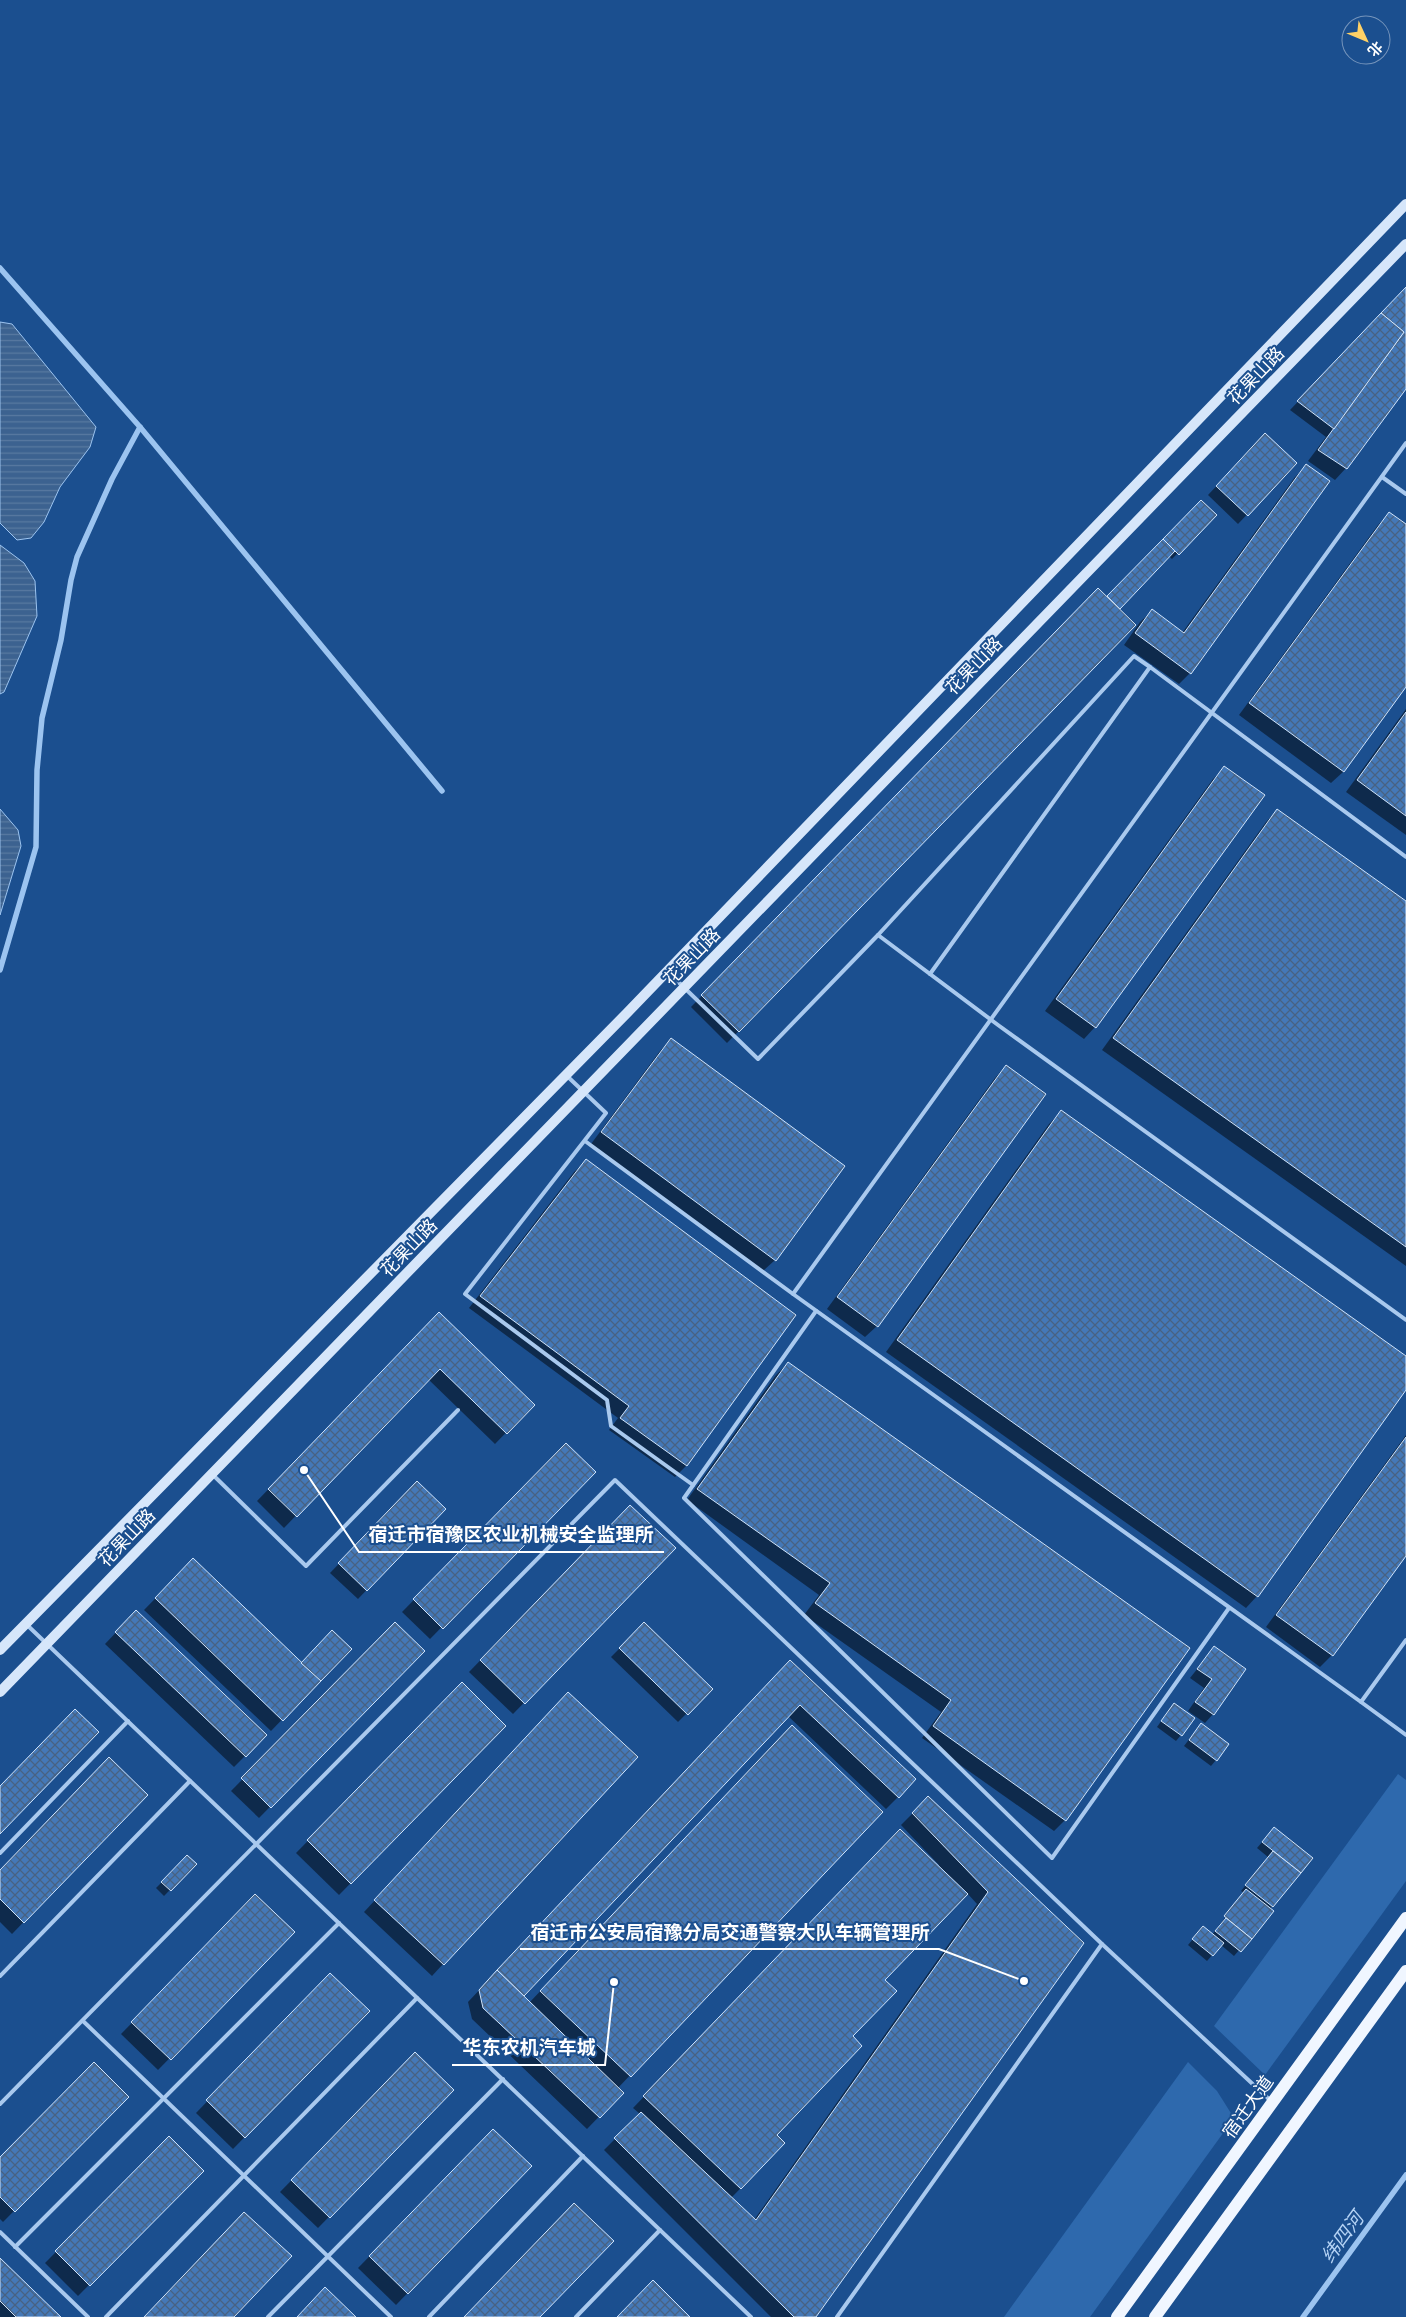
<svg xmlns="http://www.w3.org/2000/svg" width="1406" height="2317" font-family="'Sofia Sans Condensed','Noto Sans SC',sans-serif">
<style>
.grass{fill:#2e69ad}
.water{fill:url(#water-rules);stroke:#9cc4f0}
.shadow{fill:#0007;fill-rule:evenodd}
.lines{fill:none;stroke-linecap:round;stroke-linejoin:round}
.stream{stroke:#9cc4f0;stroke-width:5.5}
.building{fill:url(#building-cross-hatch);stroke:#cfe3fa}
.lane{stroke:#a9c9ee;stroke-width:4}
.secondary{stroke:#d6e6fa;stroke-width:10}
.primary{stroke:#f0f6ff;stroke-width:12}
.labels{text-anchor:middle;stroke-width:4;stroke-linejoin:round;paint-order:stroke}
.street-label{font-size:18px;fill:#fff;stroke:#1b4f8f}
.water-label{font-size:19px;font-style:italic;fill:#b5d3f5;stroke:#1b4f8f}
.leader{fill:none;stroke:#fff;stroke-width:2}
.callout-dot{fill:#fff;stroke:#1b4f8f;stroke-width:2}
.callout-label{font-size:19px;text-anchor:middle;font-weight:bold;fill:#fff;stroke:#1b4f8f;stroke-width:4;stroke-linejoin:round;paint-order:stroke}
</style>
<defs>
<pattern id="water-rules" width="6" height="5" patternUnits="userSpaceOnUse" patternTransform="scale(1.25)"><rect width="6" height="5" fill="#3c6290"/><path d="M0 2.5h6" fill="none" stroke="#597aa1"/></pattern>
<pattern id="building-cross-hatch" width="8" height="8" patternUnits="userSpaceOnUse" patternTransform="scale(1.25)"><rect width="8" height="8" fill="#4478b7"/><path d="M0 0l8 8M0 8l8-8" fill="none" stroke="#486282"/></pattern>
</defs>
<rect width="100%" height="100%" fill="#1b4f8f"/>
<g class="grass">
<path d="M 1398,1774 L 1406,1780 L 1406,1881 L 1265,2075 L 1214,2026 Z"/>
<path d="M 1188,2062 L 1217,2091 L 1234,2118 L 1090,2317 L 1004,2317 Z"/>
</g>
<g class="water">
<path d="M 0,322 L 12,324 L 96,427 L 90,447 L 60,487 L 44,522 L 31,538 L 17,540 L 0,523 Z"/>
<path d="M 0,545 L 24,563 L 35,581 L 37,616 L 4,692 L 0,694 Z"/>
<path d="M 0,809 L 18,830 L 21,846 L 0,915 Z"/>
</g>
<g class="shadow">
<path d="M 1406,289 L 1406,387 L 1346,468 L 1335,480 L 1308,461 L 1326,437 L 1290,410 Z"/>
<path d="M 1257,443 L 1296,463 L 1238,524 L 1208,495 Z"/>
<path d="M 1307,465 L 1190,673 L 1179,684 L 1124,645 L 1140,622 L 1152,611 L 1182,633 L 1295,477 Z"/>
<path d="M 1201,502 L 1215,515 L 1172,559 L 1169,556 L 1118,609 L 1135,625 L 727,1043 L 691,1007 L 1098,589 L 1107,598 Z"/>
<path d="M 1389,514 L 1406,526 L 1406,685 L 1343,772 L 1331,783 L 1239,715 L 1378,525 Z"/>
<path d="M 1406,709 L 1406,835 L 1346,792 Z"/>
<path d="M 1225,768 L 1095,1027 L 1084,1039 L 1045,1011 L 1213,779 Z"/>
<path d="M 1277,810 L 1406,902 L 1406,1266 L 1102,1050 L 1266,822 Z"/>
<path d="M 671,1039 L 844,1166 L 775,1260 L 763,1271 L 591,1144 L 660,1051 Z"/>
<path d="M 1006,1066 L 877,1326 L 865,1337 L 827,1309 L 995,1078 Z"/>
<path d="M 1061,1112 L 1406,1358 L 1406,1388 L 1257,1596 L 1246,1608 L 886,1352 L 1049,1124 Z"/>
<path d="M 586,1161 L 794,1315 L 686,1466 L 675,1477 L 609,1430 L 618,1418 L 469,1308 L 574,1172 Z"/>
<path d="M 428,1325 L 533,1405 L 495,1444 L 428,1379 L 284,1528 L 257,1501 Z"/>
<path d="M 788,1363 L 1065,1820 L 1054,1831 L 922,1738 L 941,1712 L 804,1615 L 819,1595 L 687,1500 L 776,1375 Z"/>
<path d="M 1406,1435 L 1406,1553 L 1332,1655 L 1320,1667 L 1266,1627 Z"/>
<path d="M 566,1445 L 594,1472 L 430,1639 L 402,1612 Z"/>
<path d="M 417,1483 L 444,1509 L 358,1599 L 330,1573 Z"/>
<path d="M 630,1506 L 674,1549 L 513,1714 L 469,1672 Z"/>
<path d="M 193,1560 L 301,1664 L 350,1649 L 271,1731 L 144,1610 Z"/>
<path d="M 125,1623 L 245,1756 L 234,1767 L 105,1644 Z"/>
<path d="M 395,1624 L 423,1651 L 259,1818 L 231,1791 Z"/>
<path d="M 644,1624 L 711,1689 L 678,1722 L 611,1657 Z"/>
<path d="M 1214,1648 L 1213,1714 L 1205,1723 L 1188,1711 L 1204,1688 L 1190,1678 Z"/>
<path d="M 779,1673 L 915,1780 L 886,1809 L 788,1716 L 522,1996 L 529,2003 L 781,1738 L 881,1812 L 617,2089 L 622,2093 L 587,2129 L 472,2019 L 468,2002 Z"/>
<path d="M 462,1684 L 505,1726 L 339,1895 L 296,1853 Z"/>
<path d="M 557,1705 L 443,1964 L 432,1976 L 364,1912 Z"/>
<path d="M 1169,1710 L 1181,1735 L 1176,1741 L 1157,1727 Z"/>
<path d="M 1201,1724 L 1216,1760 L 1211,1766 L 1184,1746 Z"/>
<path d="M 147,1795 L 12,1934 L 0,1922 L 0,1871 Z"/>
<path d="M 928,1798 L 1083,1943 L 814,2317 L 771,2317 L 604,2150 L 640,2114 L 633,2108 L 889,1842 L 938,1867 L 939,1865 L 901,1825 ZM 967,1893 L 977,1904 L 754,2220 L 731,2198 L 784,2144 L 775,2135 L 851,2036 L 883,1980 Z"/>
<path d="M 1269,1834 L 1311,1858 L 1269,1910 L 1272,1912 L 1234,1956 L 1221,1945 L 1207,1961 L 1188,1945 L 1198,1933 L 1212,1935 L 1244,1893 L 1241,1891 L 1268,1857 L 1257,1848 Z"/>
<path d="M 187,1857 L 195,1864 L 164,1896 L 156,1888 Z"/>
<path d="M 256,1896 L 293,1932 L 158,2070 L 121,2034 Z"/>
<path d="M 330,1974 L 368,2011 L 233,2149 L 196,2113 Z"/>
<path d="M 415,2054 L 453,2090 L 318,2228 L 280,2192 Z"/>
<path d="M 127,2097 L 3,2222 L 0,2219 L 0,2159 Z"/>
<path d="M 493,2130 L 530,2166 L 396,2305 L 358,2268 Z"/>
<path d="M 169,2138 L 202,2171 L 78,2296 L 45,2263 Z"/>
<path d="M 0,2260 L 59,2317 L 0,2317 Z"/>
</g>
<g class="lines">
<g class="stream">
<path d="M 0,268 L 140,427 L 442,791"/>
<path d="M 0,970 L 36,847 L 37,770 L 42,718 L 61,640 L 71,580 L 77,557 L 112,479 L 140,427"/>
<path d="M 1303,2317 L 1406,2175"/>
</g>
</g>
<g class="building">
<path d="M 1406,287 L 1406,389 L 1347,469 L 1318,450 L 1404,332 L 1381,313 Z"/>
<path d="M 1381,313 L 1404,332 L 1334,429 L 1297,401 Z"/>
<path d="M 1265,433 L 1297,463 L 1248,516 L 1216,486 Z"/>
<path d="M 1306,464 L 1330,481 L 1191,674 L 1135,633 L 1152,609 L 1184,633 Z"/>
<path d="M 1201,500 L 1217,515 L 1179,555 L 1163,539 Z"/>
<path d="M 1389,512 L 1406,524 L 1406,687 L 1344,772 L 1249,703 Z"/>
<path d="M 1163,539 L 1175,551 L 1120,609 L 1107,596 Z"/>
<path d="M 1098,588 L 1136,625 L 739,1032 L 701,995 Z"/>
<path d="M 1406,712 L 1406,816 L 1357,780 Z"/>
<path d="M 1224,766 L 1265,795 L 1096,1028 L 1056,999 Z"/>
<path d="M 1277,809 L 1406,901 L 1406,1247 L 1113,1038 Z"/>
<path d="M 671,1038 L 845,1166 L 776,1261 L 601,1132 Z"/>
<path d="M 1006,1065 L 1046,1094 L 878,1327 L 837,1297 Z"/>
<path d="M 1061,1110 L 1406,1356 L 1406,1390 L 1258,1597 L 897,1340 Z"/>
<path d="M 586,1159 L 796,1315 L 687,1466 L 620,1418 L 629,1406 L 480,1296 Z"/>
<path d="M 439,1312 L 535,1405 L 507,1434 L 440,1369 L 297,1517 L 268,1489 Z"/>
<path d="M 788,1362 L 1190,1648 L 1066,1821 L 933,1726 L 951,1700 L 815,1603 L 830,1583 L 697,1489 Z"/>
<path d="M 1406,1437 L 1406,1556 L 1333,1656 L 1276,1615 Z"/>
<path d="M 566,1443 L 596,1472 L 443,1629 L 413,1599 Z"/>
<path d="M 417,1481 L 446,1509 L 367,1591 L 338,1563 Z"/>
<path d="M 630,1505 L 676,1548 L 525,1704 L 480,1660 Z"/>
<path d="M 193,1558 L 321,1681 L 283,1721 L 155,1598 Z"/>
<path d="M 136,1610 L 267,1735 L 246,1757 L 115,1632 Z"/>
<path d="M 395,1622 L 425,1651 L 271,1808 L 241,1778 Z"/>
<path d="M 644,1622 L 713,1689 L 688,1715 L 619,1648 Z"/>
<path d="M 332,1630 L 352,1649 L 321,1681 L 301,1663 Z"/>
<path d="M 1214,1646 L 1246,1669 L 1214,1715 L 1195,1702 L 1212,1679 L 1197,1669 Z"/>
<path d="M 790,1660 L 916,1779 L 899,1798 L 800,1705 L 524,1996 L 497,1970 Z"/>
<path d="M 462,1682 L 506,1726 L 351,1884 L 307,1840 Z"/>
<path d="M 568,1692 L 638,1757 L 444,1965 L 374,1900 Z"/>
<path d="M 1174,1703 L 1195,1718 L 1182,1736 L 1161,1721 Z"/>
<path d="M 75,1709 L 99,1732 L 0,1834 L 0,1786 Z"/>
<path d="M 1201,1723 L 1229,1744 L 1217,1761 L 1189,1740 Z"/>
<path d="M 792,1725 L 883,1812 L 631,2077 L 540,1991 Z"/>
<path d="M 109,1757 L 148,1795 L 24,1923 L 0,1899 L 0,1870 Z"/>
<path d="M 928,1796 L 1084,1943 L 816,2317 L 794,2317 L 614,2138 L 641,2112 L 756,2220 L 988,1892 L 912,1813 Z"/>
<path d="M 1274,1827 L 1313,1858 L 1301,1873 L 1262,1842 Z"/>
<path d="M 900,1829 L 968,1894 L 885,1980 L 897,1991 L 853,2036 L 862,2046 L 777,2135 L 785,2143 L 741,2189 L 643,2096 Z"/>
<path d="M 1273,1851 L 1301,1873 L 1273,1907 L 1245,1885 Z"/>
<path d="M 187,1855 L 197,1864 L 171,1891 L 161,1882 Z"/>
<path d="M 1246,1889 L 1274,1911 L 1252,1939 L 1224,1916 Z"/>
<path d="M 255,1894 L 295,1932 L 171,2060 L 131,2022 Z"/>
<path d="M 1226,1918 L 1252,1939 L 1241,1952 L 1215,1931 Z"/>
<path d="M 1203,1926 L 1224,1943 L 1213,1956 L 1192,1939 Z"/>
<path d="M 497,1970 L 624,2093 L 600,2118 L 483,2008 L 479,1990 Z"/>
<path d="M 330,1973 L 370,2011 L 245,2138 L 206,2100 Z"/>
<path d="M 415,2052 L 454,2090 L 330,2218 L 291,2180 Z"/>
<path d="M 94,2062 L 129,2097 L 15,2212 L 0,2197 L 0,2157 Z"/>
<path d="M 493,2129 L 532,2166 L 408,2294 L 369,2256 Z"/>
<path d="M 169,2136 L 204,2171 L 90,2286 L 55,2251 Z"/>
<path d="M 574,2203 L 614,2241 L 540,2317 L 464,2317 Z"/>
<path d="M 244,2212 L 292,2256 L 234,2317 L 144,2317 Z"/>
<path d="M 0,2258 L 61,2317 L 16,2317 L 0,2301 Z"/>
<path d="M 653,2280 L 690,2317 L 617,2317 Z"/>
<path d="M 325,2287 L 356,2317 L 297,2317 Z"/>
</g>
<g class="lines">
<g class="lane">
<path d="M 1406,443 L 793,1294 L 1361,1702 L 1406,1640"/>
<path d="M 1382,477 L 1406,494"/>
<path d="M 878,935 L 1134,656 L 1150,667"/>
<path d="M 667,971 L 758,1059 L 878,935 L 998,1025 L 1406,1320"/>
<path d="M 930,974 L 1150,667 L 1406,857"/>
<path d="M 567,1076 L 606,1113 L 465,1294 L 607,1400 L 611,1426 L 693,1485"/>
<path d="M 585,1141 L 793,1294"/>
<path d="M 816,1311 L 684,1498 L 1052,1858 L 1229,1608"/>
<path d="M 212,1474 L 306,1566 L 458,1410"/>
<path d="M 26,1624 L 751,2317"/>
<path d="M 1361,1702 L 1406,1735"/>
<path d="M 0,1853 L 128,1721"/>
<path d="M 1102,1944 L 1271,2101"/>
<path d="M 0,1976 L 190,1781"/>
<path d="M 83,2021 L 391,2317"/>
<path d="M 0,2104 L 615,1480 L 1102,1944 L 837,2317"/>
<path d="M 0,2232 L 88,2317"/>
<path d="M 15,2247 L 339,1923"/>
<path d="M 106,2317 L 417,1998"/>
<path d="M 268,2317 L 503,2079"/>
<path d="M 429,2317 L 583,2156"/>
<path d="M 576,2317 L 660,2230"/>
</g>
<g class="secondary">
<path d="M 0,1650 L 627,1013 L 1406,204"/>
<path d="M 0,1692 L 1406,244"/>
</g>
<g class="primary">
<path d="M 1117,2317 L 1406,1918"/>
<path d="M 1155,2317 L 1406,1971"/>
</g>
</g>
<g class="labels">
<g class="street-label">
<text transform="translate(1256 376) rotate(-46)" y="6">花果山路</text>
<text transform="translate(974 666) rotate(-46)" y="6">花果山路</text>
<text transform="translate(692 957) rotate(-46)" y="6">花果山路</text>
<text transform="translate(409 1248) rotate(-46)" y="6">花果山路</text>
<text transform="translate(127 1538) rotate(-46)" y="6">花果山路</text>
<text transform="translate(1248 2107) rotate(-54)" y="6">宿迁大道</text>
</g>
<g class="water-label">
<text transform="translate(1342 2237) rotate(-54)" y="7">纬四河</text>
</g>
</g>
<path class="leader" d="M304 1470L359 1552H664M1024 1981L939 1949H520M614 1982L605 2065H452"/>
<g class="callout-dot">
<circle cx="304" cy="1470" r="5"/>
<circle cx="1024" cy="1981" r="5"/>
<circle cx="614" cy="1982" r="5"/>
</g>
<g class="callout-label">
<text x="511" y="1541">宿迁市宿豫区农业机械安全监理所</text>
<text x="730" y="1939">宿迁市公安局宿豫分局交通警察大队车辆管理所</text>
<text x="529" y="2054">华东农机汽车城</text>
</g>
<g transform="translate(1366 40) rotate(134)"><circle r="24" fill="#1b4f8f" stroke="#7695bc"/>
<path d="M0-4L9 19L0 12L-9 19Z" fill="#ffd166"/>
<text y="-8" font-size="14" font-weight="bold" text-anchor="middle" fill="#ffffff">北</text>
</g>
</svg>
